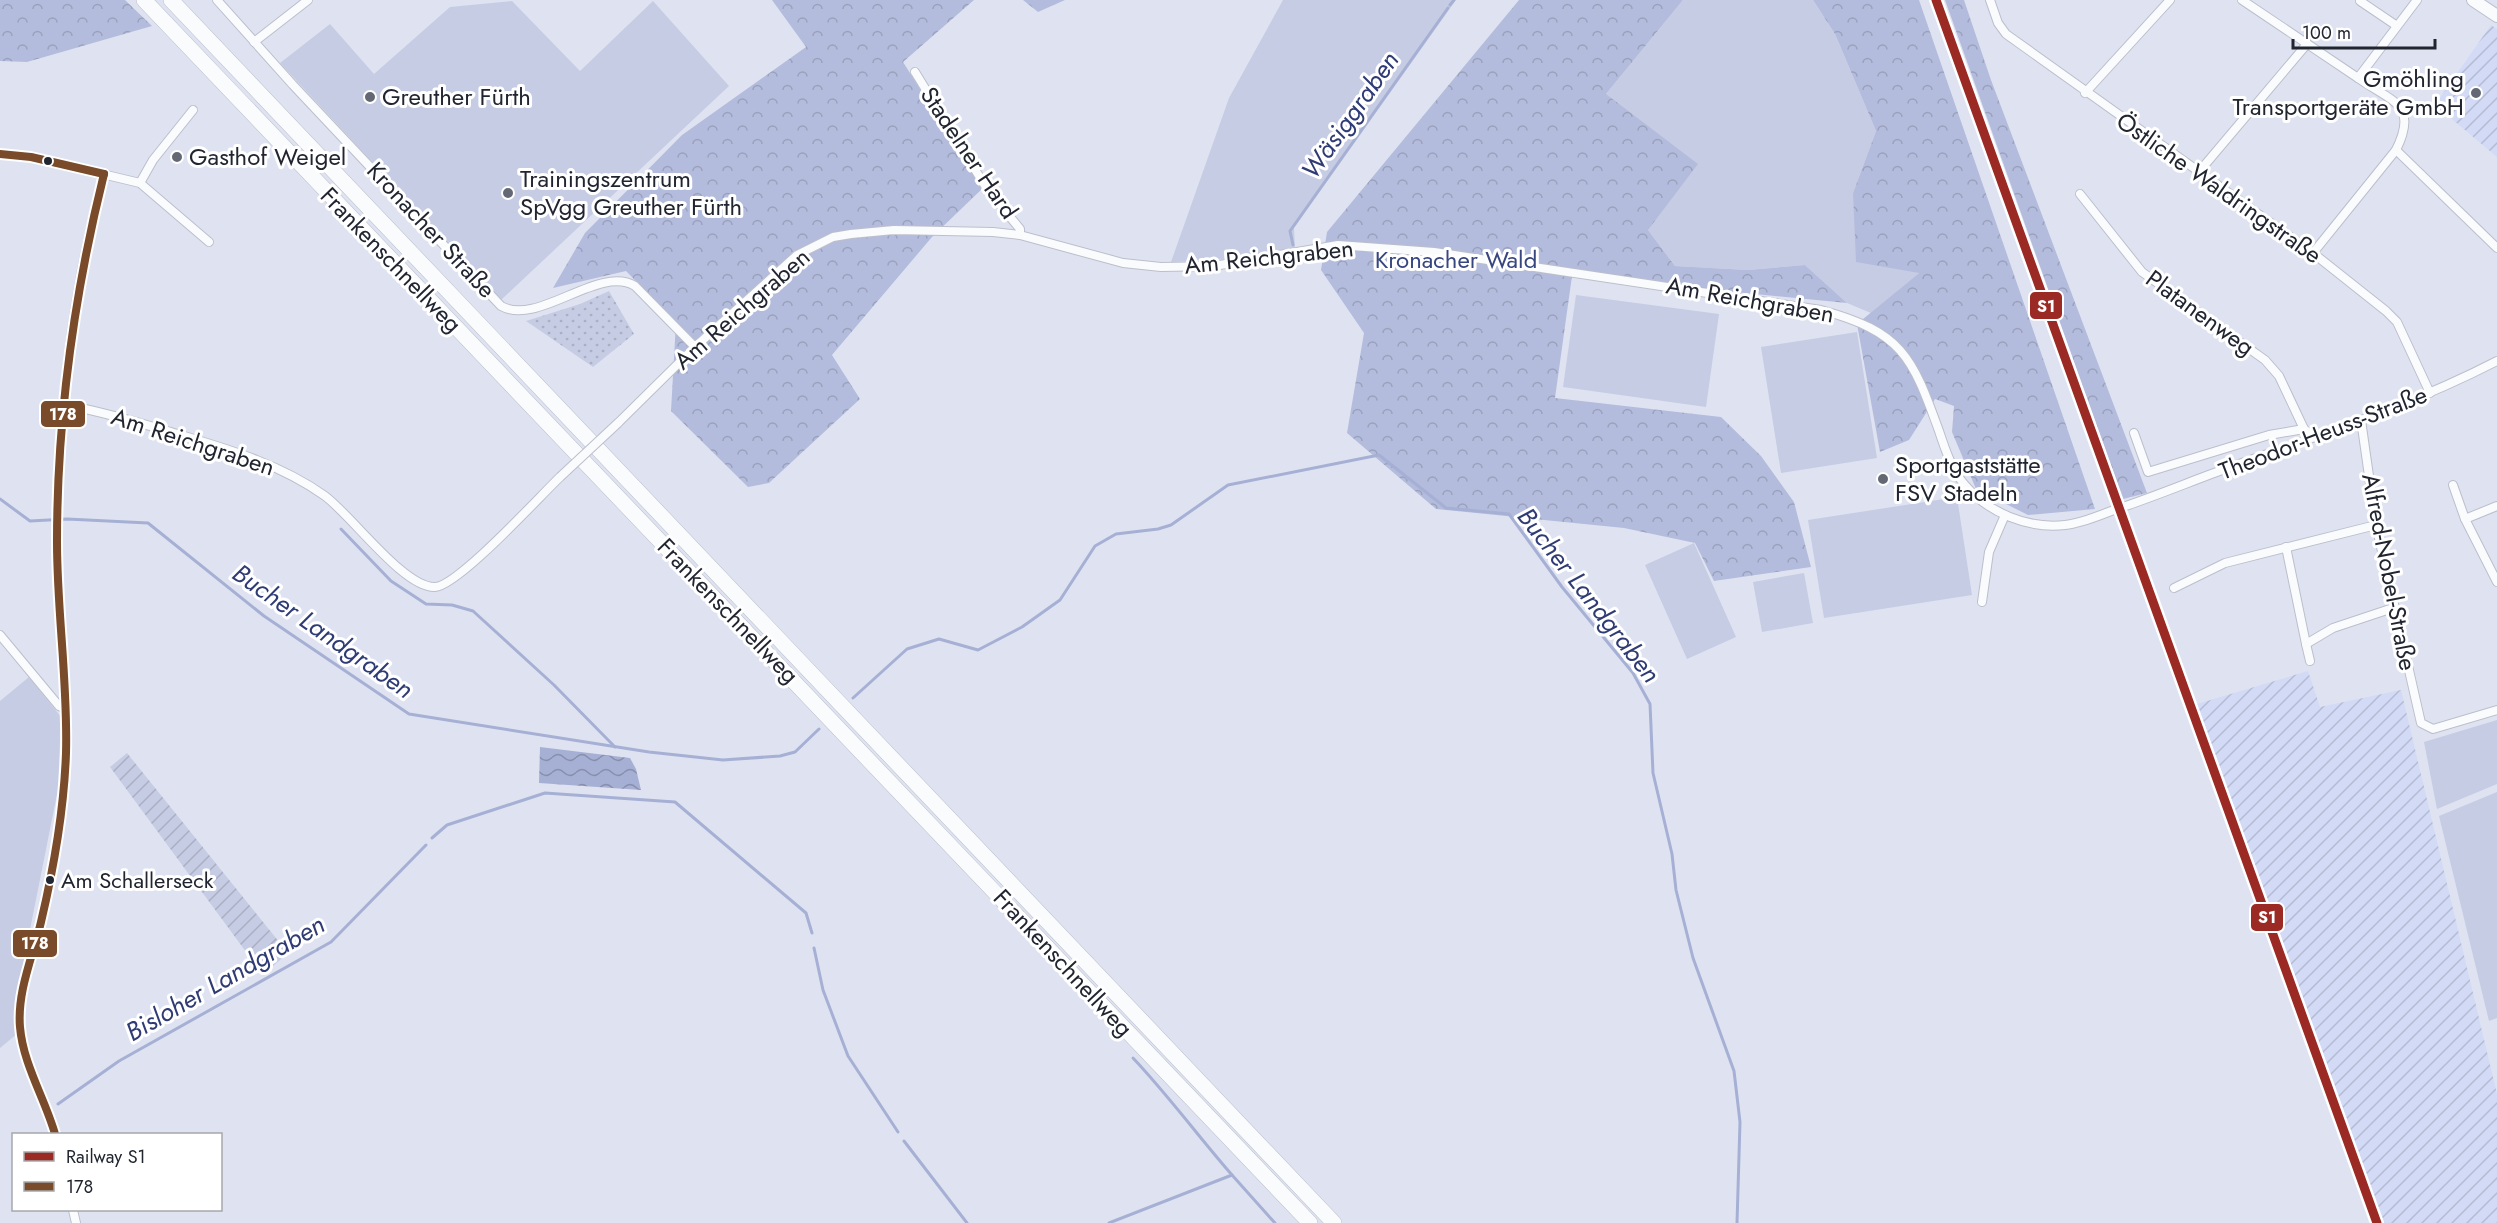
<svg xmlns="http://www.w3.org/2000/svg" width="2497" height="1223" font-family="Jost,sans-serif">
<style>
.industrial{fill:url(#industrial-furrows)}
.grass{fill:#c6cce3}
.forest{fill:url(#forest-crowns)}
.park{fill:url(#park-dots)}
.garden{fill:url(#garden-furrows)}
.water{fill:url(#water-waves)}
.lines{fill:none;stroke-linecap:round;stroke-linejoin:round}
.stream{stroke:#a6b0d4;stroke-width:3}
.minor-casing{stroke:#bcbfcb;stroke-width:10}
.secondary-casing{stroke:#bcbfcb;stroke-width:14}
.motorway-casing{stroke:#bcbfcb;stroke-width:16}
.minor{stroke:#fafbfd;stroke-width:8}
.secondary{stroke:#fafbfd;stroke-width:12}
.motorway{stroke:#fafbfd;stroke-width:15}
.minor-bridge-casing{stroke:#bcbfcb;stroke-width:10;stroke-linecap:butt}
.minor-bridge{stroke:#fafbfd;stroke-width:8}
.bus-1-casing{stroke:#fff;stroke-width:12}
.bus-1{stroke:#7a4b2a;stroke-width:8}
.rail-1-casing{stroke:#fff;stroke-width:14}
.rail-1{stroke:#9a2a23;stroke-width:9}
.poi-dot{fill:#646874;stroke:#fff;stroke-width:2}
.bus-dot{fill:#212530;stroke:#fff;stroke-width:2}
.labels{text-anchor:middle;stroke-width:6;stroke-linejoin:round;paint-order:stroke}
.bus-label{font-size:22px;fill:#212530;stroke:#fff;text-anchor:start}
.poi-label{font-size:24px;fill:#212530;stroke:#fff;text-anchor:start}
.street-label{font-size:24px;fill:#212530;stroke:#fff}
.park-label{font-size:24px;fill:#384680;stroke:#fff}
.water-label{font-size:26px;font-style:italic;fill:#2f3b74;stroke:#fff}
.line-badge{stroke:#fff;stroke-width:2}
.badge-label{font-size:16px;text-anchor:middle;font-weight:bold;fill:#fff}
</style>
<defs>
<pattern id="industrial-furrows" width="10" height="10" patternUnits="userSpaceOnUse" patternTransform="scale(1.5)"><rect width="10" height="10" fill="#d2daf5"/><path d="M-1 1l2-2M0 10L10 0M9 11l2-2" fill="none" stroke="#b4bbd2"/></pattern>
<pattern id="forest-crowns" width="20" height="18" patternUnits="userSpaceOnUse" patternTransform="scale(1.5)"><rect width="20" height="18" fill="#b3bcdc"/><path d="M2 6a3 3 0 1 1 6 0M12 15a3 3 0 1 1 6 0" fill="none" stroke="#9aa1bd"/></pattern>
<pattern id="park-dots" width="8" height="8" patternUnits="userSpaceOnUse" patternTransform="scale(1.5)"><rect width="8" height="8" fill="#c6cce3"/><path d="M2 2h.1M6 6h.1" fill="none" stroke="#aaafc3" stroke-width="1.8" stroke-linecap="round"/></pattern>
<pattern id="garden-furrows" width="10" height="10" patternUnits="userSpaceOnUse" patternTransform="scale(1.5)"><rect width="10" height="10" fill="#c6cce3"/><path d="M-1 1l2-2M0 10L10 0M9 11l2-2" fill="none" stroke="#aaafc3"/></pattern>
<pattern id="water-waves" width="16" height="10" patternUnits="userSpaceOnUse" patternTransform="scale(1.5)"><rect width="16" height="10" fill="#a6b0d4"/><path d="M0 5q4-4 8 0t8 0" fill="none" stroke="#878fac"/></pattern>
</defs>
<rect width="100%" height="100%" fill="#dfe3f1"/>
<g class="industrial">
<path d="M 2491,25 L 2497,29 L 2497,157 L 2440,109 L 2437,102 Z"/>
<path d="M 2308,671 L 2320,707 L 2401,690 L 2497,1094 L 2497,1223 L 2384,1223 L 2197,704 Z"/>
</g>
<g class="grass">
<path d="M 1283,0 L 1456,0 L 1294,228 L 1295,249 L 1231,259 L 1171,262 L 1229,98 Z"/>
<path d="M 1683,0 L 1813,0 L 1835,34 L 1876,131 L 1853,193 L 1919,273 L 1871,313 L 1847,303 L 1805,265 L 1748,270 L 1675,266 L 1648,230 L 1606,94 Z"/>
<path d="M 512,1 L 580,71 L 653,1 L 729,86 L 501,300 L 280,63 L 330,24 L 374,74 L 450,7 Z"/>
<path d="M 1576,295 L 1719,314 L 1706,407 L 1563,387 Z"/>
<path d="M 1857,332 L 1877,458 L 1781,473 L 1761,347 Z"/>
<path d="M 1957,497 L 1972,595 L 1824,618 L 1808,520 Z"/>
<path d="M 1694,543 L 1736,637 L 1687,659 L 1645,565 Z"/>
<path d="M 1804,573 L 1813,623 L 1762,632 L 1753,582 Z"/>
<path d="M 29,677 L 61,717 L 58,789 L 17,995 L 18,1033 L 0,1048 L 0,701 Z"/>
<path d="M 2497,720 L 2497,784 L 2437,809 L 2424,742 Z"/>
<path d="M 2497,792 L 2497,1018 L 2489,1021 L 2439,816 Z"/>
</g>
<g class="forest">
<path d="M 0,0 L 125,0 L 152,26 L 27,62 L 0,61 Z"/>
<path d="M 772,0 L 974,0 L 903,62 L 983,188 L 932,237 L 832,355 L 860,399 L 769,483 L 748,487 L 671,411 L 676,322 L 626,271 L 553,288 L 585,233 L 682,135 L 806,47 Z"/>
<path d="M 1023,0 L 1065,0 L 1038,12 Z"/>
<path d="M 1519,0 L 1683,0 L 1606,94 L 1698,164 L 1648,230 L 1675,266 L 1748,270 L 1805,265 L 1847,303 L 1572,276 L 1555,398 L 1721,417 L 1761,456 L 1794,502 L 1811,567 L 1714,581 L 1695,543 L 1624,528 L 1436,509 L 1347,433 L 1364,333 L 1321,270 L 1327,232 Z"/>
<path d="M 1813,0 L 1919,0 L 2095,509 L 2028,515 L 1976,489 L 1952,432 L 1954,406 L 1935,399 L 1909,440 L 1880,452 L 1857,324 L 1919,273 L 1856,262 L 1853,193 L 1876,131 L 1835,34 Z"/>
<path d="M 1945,0 L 1964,0 L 1991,80 L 2147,493 L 2123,499 Z"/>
</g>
<path class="park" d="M 609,291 L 634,334 L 593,367 L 526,321 L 580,304 Z"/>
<path class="garden" d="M 127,753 L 288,953 L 263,975 L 110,767 Z"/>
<path class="water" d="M 540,747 L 630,758 L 636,769 L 641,790 L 539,783 Z"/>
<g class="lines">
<g class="stream">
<path d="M 1450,5 L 1454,0"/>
<path d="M 1293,245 L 1290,231 L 1448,8"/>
<path d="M 0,499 L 30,521 L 67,519 L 148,523 L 264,616 L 409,714 L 649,752 L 723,760 L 780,756 L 795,752 L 819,729"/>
<path d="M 341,529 L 391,581 L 426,604 L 452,605 L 473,611 L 554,685 L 615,747"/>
<path d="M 853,698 L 907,649 L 939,639 L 978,650 L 1022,627 L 1060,600 L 1095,546 L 1116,534 L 1158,529 L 1171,525 L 1228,485 L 1379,455 L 1446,508 L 1509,514 L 1562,587 L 1633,673 L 1650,704 L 1653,773 L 1672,854 L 1676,890 L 1693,958 L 1734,1071 L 1740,1122 L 1737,1223"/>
<path d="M 432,838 L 447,825 L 545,793 L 675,802 L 806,913 L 812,933"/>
<path d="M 814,948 L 823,990 L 848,1056 L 898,1132"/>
<path d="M 1133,1058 C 1168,1095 1198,1136 1232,1175"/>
<path d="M 58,1104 L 119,1061 L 331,942 L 426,845"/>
<path d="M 904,1141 L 967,1223"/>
<path d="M 1109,1223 L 1232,1175 L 1275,1223"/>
</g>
<g class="minor-casing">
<g id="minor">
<path d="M 217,0 L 293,85 L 501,306 C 538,327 599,264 635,286 L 695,347"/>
<path d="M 1990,0 L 1998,23 L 2006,34 L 2313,253 L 2386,311 L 2397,322 L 2430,393"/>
<path d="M 2242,0 L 2358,78"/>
<path d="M 2360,1 L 2397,26"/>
<path d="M 254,42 L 308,0"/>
<path d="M 915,72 L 987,189 L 1020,229 L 1020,235"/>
<path d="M 2085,93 L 2170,0"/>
<path d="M 2396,150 L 2497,248"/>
<path d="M 0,154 L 31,157 L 140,183 L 209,242"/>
<path d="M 2198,173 L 2307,44"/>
<path d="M 140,183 L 153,160 L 193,110"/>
<path d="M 2080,194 L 2142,272 L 2265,360 L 2279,376 L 2304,429 L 2313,436"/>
<path d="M 2313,253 L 2396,150 C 2419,104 2392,102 2358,78 L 2417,0"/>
<path d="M 65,405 C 101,411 136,422 171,432 C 224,448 279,463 325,496 C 353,517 404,588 435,587 C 458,586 539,497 560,477"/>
<path d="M 2361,420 L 2376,525 L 2421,723 L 2433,729 L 2497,710"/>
<path d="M 618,423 L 695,347 L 797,255 L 833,237 L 851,234 L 894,230 L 993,232 L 1020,235 L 1123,263 L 1161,267 L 1214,266 L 1338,245 L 1434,252 L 1821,310 C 1902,332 1912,356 1939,431 C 1945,449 1952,470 1964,484 C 1988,513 2028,529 2065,525 C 2083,523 2100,515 2117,509 C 2147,499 2177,487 2206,476 C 2304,440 2404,409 2497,361"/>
<path d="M 2134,433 L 2148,472 L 2269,435 L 2304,429"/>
<path d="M 2453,485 L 2465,519"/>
<path d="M 2497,506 L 2465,519 L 2497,582"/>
<path d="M 2286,547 L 2306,644 L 2333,628 L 2393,608"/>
<path d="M 2174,588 L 2225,563 L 2376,525"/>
<path d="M 1982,602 L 1989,552 L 2005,515"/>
<path d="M 0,635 L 59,706 L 64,708"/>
<path d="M 2306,644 L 2310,661"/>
<path d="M 55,1134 C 46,1098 24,1065 20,1028 C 17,993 34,955 41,922 C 54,866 64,811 66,753 C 68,683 57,612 57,542 C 57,420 72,291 104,174"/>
<path d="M 73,1210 L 76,1223"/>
</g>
</g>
<g class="secondary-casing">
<path id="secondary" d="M 2473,0 L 2497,16"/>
</g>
<g class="motorway-casing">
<g id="motorway">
<path d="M 144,0 L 1310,1223"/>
<path d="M 171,0 L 1334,1223"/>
</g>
</g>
<use href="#minor" class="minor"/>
<use href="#secondary" class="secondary"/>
<use href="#motorway" class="motorway"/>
<g class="minor-bridge-casing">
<path id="minor-bridge" d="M 560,477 L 618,423"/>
</g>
<use href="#minor-bridge" class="minor-bridge"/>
<g class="bus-1-casing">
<g id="bus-1">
<path d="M 0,154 L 31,157 L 104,174"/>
<path d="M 55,1134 C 45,1099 23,1064 20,1027 C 17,991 33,956 41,922 C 54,867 64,810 66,753 C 68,682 57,613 57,542 C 57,418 74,295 104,174"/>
</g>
</g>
<use href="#bus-1" class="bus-1"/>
<g class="rail-1-casing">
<path id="rail-1" d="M 1936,0 L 2377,1223"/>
</g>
<use href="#rail-1" class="rail-1"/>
</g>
<g class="poi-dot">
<circle cx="2476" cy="93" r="6"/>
<circle cx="370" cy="97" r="6"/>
<circle cx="177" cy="157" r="6"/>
<circle cx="508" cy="193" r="6"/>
<circle cx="1883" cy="479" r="6"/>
</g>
<g class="bus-dot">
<circle cx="48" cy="161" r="5"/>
<circle cx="50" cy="880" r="5"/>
</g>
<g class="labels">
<g class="bus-label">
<text x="61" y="888">Am Schallerseck</text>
</g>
<g class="poi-label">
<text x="2464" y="87" text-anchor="end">Gmöhling<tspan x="2464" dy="28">Transportgeräte GmbH</tspan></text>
<text x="382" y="105">Greuther Fürth</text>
<text x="189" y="165">Gasthof Weigel</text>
<text x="520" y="187">Trainingszentrum<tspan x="520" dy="28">SpVgg Greuther Fürth</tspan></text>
<text x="1895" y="473">Sportgaststätte<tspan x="1895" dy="28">FSV Stadeln</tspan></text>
</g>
<g class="street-label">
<text transform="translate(969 153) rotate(56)" y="8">Stadelner Hard</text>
<text transform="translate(2219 188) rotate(35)" y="8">Östliche Waldringstraße</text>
<text transform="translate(431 230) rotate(47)" y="8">Kronacher Straße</text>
<text transform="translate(1269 257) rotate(-6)" y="8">Am Reichgraben</text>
<text transform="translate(391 260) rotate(46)" y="8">Frankenschnellweg</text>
<text transform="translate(1750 300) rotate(10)" y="8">Am Reichgraben</text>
<text transform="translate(742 309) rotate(-41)" y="8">Am Reichgraben</text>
<text transform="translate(2200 313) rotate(36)" y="8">Platanenweg</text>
<text transform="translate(2323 433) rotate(-21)" y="8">Theodor-Heuss-Straße</text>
<text transform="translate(193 442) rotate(18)" y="8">Am Reichgraben</text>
<text transform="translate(2389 572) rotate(79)" y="8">Alfred-Nobel-Straße</text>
<text transform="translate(728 611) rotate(46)" y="8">Frankenschnellweg</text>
<text transform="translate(1063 963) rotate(47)" y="8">Frankenschnellweg</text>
</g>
<g class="park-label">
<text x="1456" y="268">Kronacher Wald</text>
</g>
<g class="water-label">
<text transform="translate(1350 115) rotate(-55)" y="9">Wäsiggraben</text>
<text transform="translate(1589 595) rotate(52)" y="9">Bucher Landgraben</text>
<text transform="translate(323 631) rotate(35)" y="9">Bucher Landgraben</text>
<text transform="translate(225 978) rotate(-30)" y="9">Bisloher Landgraben</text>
</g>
</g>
<g class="line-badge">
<rect x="2029" y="291" width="34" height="29" rx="6" fill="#9a2a23"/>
<rect x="40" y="400" width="46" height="28" rx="6" fill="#7a4b2a"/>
<rect x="2250" y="903" width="34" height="29" rx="6" fill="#9a2a23"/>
<rect x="12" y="929" width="46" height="29" rx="6" fill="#7a4b2a"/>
</g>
<g class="badge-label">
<text x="2046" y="312">S1</text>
<text x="63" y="420">178</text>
<text x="2267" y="923">S1</text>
<text x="35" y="949">178</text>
</g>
<rect x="12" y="1133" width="210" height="78" fill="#ffffff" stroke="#a6a8ac" stroke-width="1.5"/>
<rect x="24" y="1152" width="30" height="9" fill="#9a2a23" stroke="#a6a8ac" stroke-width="1.5"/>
<text x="66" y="1163" font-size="18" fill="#212530">Railway S1</text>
<rect x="24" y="1182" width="30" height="9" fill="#7a4b2a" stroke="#a6a8ac" stroke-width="1.5"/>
<text x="66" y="1193" font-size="18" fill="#212530">178</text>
<path d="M2293 39v9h142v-9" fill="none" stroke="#212530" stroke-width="3"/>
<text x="2302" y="39" font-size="18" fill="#212530" stroke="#ffffff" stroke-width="4.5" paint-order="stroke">100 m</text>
</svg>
